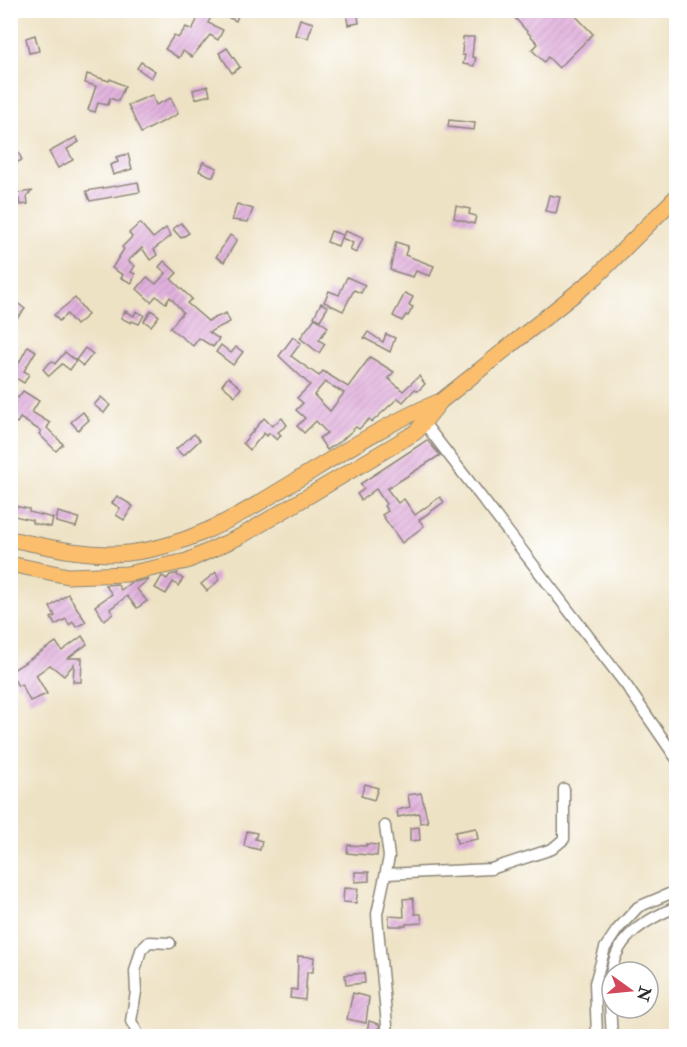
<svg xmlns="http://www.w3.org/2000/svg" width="687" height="1047" font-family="'IM FELL Double Pica',serif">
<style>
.building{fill:url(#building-hatch);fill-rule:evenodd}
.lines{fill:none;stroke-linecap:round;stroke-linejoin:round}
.minor-casing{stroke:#8c8678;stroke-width:13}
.highway-casing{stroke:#8c8678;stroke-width:17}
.minor{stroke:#fff;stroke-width:10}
.highway{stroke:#fabe6d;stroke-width:15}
</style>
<defs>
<pattern id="building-hatch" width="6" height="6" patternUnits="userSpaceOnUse" patternTransform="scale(1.5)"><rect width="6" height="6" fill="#e0aedc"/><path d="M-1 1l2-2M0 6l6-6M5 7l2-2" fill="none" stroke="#c096bd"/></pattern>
</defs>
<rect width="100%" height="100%" fill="#fff"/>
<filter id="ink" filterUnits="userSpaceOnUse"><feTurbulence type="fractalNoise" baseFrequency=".0167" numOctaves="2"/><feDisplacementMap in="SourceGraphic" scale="12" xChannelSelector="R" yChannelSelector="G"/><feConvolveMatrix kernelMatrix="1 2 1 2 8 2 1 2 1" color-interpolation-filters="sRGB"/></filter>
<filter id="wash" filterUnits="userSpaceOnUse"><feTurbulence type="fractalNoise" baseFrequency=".008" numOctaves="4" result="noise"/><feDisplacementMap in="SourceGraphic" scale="24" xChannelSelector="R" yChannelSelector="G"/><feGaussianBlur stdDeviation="1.35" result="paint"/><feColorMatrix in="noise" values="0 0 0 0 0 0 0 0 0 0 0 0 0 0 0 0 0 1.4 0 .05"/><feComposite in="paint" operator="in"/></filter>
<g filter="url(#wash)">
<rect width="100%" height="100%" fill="#eee2c4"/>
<g id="blocks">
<g class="building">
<path d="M 202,10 L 240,10 L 236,21 L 214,11 L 208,23 L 223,30 L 218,40 L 210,35 L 192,57 L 183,51 L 179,58 L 165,49 L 174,35 L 178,38 L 186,27 L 192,30 Z"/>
<path d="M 346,10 L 357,10 L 359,23 L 348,25 Z"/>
<path d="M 508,10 L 570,10 L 593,34 L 559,68 L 548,57 L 544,62 L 532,50 L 538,44 Z"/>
<path d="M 300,19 L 313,23 L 308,38 L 295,35 Z"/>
<path d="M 35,35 L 39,51 L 29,53 L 26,38 Z"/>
<path d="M 463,37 L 474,37 L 472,57 L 476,58 L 474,66 L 463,64 L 465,55 L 462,55 Z"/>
<path d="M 227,48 L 240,67 L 232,73 L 219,53 Z"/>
<path d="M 141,62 L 155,71 L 151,78 L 137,68 Z"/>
<path d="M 87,74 L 109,81 L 110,79 L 125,86 L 118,101 L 110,98 L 108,105 L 98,103 L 95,112 L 88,110 L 96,86 L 85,83 Z"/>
<path d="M 208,86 L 210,95 L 195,99 L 193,90 Z"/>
<path d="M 152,95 L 156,105 L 171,98 L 178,114 L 141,133 L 128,105 Z"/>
<path d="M 449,120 L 475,123 L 474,130 L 448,127 Z"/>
<path d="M 76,137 L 79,142 L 67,149 L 73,160 L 58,168 L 49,152 Z"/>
<path d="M 17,150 L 22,160 L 10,166 L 10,153 Z"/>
<path d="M 128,154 L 132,169 L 113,175 L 110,165 L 118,162 L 116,157 Z"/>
<path d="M 203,162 L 217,168 L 213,177 L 199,171 Z"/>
<path d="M 10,182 L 16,193 L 33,191 L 27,195 L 28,204 L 20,205 L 19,199 L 10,203 Z"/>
<path d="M 138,182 L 140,192 L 90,201 L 86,191 Z"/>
<path d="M 549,195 L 560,197 L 556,213 L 545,211 Z"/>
<path d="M 237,204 L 253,209 L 248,222 L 232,220 Z"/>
<path d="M 456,206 L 470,209 L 469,214 L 476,216 L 474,224 L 454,218 Z"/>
<path d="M 140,223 L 153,238 L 166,228 L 171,236 L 154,249 L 157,255 L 150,260 L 142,248 L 128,261 L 135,266 L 131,272 L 135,274 L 132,283 L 121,278 L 123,275 L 112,268 L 124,249 L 122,247 L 132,237 L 129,233 Z"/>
<path d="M 181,223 L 189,233 L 181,238 L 173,229 Z"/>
<path d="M 331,231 L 342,235 L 338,246 L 327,242 Z"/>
<path d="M 345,231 L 363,238 L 356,253 L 350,250 L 353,243 L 342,238 Z"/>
<path d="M 230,235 L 237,240 L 224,262 L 216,257 Z"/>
<path d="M 396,242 L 408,246 L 405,255 L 434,266 L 430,276 L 416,271 L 413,277 L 390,270 Z"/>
<path d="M 164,261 L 177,273 L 171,279 L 192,299 L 187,303 L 208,321 L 226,313 L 230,322 L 209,332 L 219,339 L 213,347 L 199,338 L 193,346 L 170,328 L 183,312 L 170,297 L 166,303 L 156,296 L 151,302 L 137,289 L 147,277 L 156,284 L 166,273 L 159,267 Z"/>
<path d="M 347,277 L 365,285 L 361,293 L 354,290 L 343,311 L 324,302 L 329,291 L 339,295 Z"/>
<path d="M 405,293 L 413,297 L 409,305 L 413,307 L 408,316 L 406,315 L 402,321 L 393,316 Z"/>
<path d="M 10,297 L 25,309 L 10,326 Z"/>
<path d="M 75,298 L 88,315 L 76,325 L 67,314 L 59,321 L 54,315 Z"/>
<path d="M 321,303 L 328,307 L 320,320 L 314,317 Z"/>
<path d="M 151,310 L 159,316 L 151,326 L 144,321 Z"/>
<path d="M 125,311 L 134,316 L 136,311 L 144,315 L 139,324 L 132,321 L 131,323 L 121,318 Z"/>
<path d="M 315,318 L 328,327 L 319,340 L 325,344 L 319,353 L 300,338 Z"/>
<path d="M 368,332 L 383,342 L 386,334 L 395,338 L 390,352 L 364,338 Z"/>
<path d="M 293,337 L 301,343 L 291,356 L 319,376 L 323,371 L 348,387 L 370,357 L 394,372 L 388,378 L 403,391 L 419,376 L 425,384 L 418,391 L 415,389 L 403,402 L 398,398 L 372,422 L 369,419 L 359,429 L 356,427 L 341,441 L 327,450 L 319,438 L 327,433 L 316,421 L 304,433 L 297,426 L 305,418 L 296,410 L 303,403 L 297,398 L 310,385 L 279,356 ZM 325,382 L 344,393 L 330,411 L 314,395 Z"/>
<path d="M 221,345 L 231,353 L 236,347 L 243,352 L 233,365 L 216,352 Z"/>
<path d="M 28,346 L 36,351 L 24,371 L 29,374 L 24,383 L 12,376 Z"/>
<path d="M 85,348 L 93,354 L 83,366 L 76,360 Z"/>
<path d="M 65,352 L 76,361 L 70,370 L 62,364 L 49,376 L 43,369 L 52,361 L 55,364 Z"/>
<path d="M 228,377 L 241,388 L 235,396 L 222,385 Z"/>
<path d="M 23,391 L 39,401 L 32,412 L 50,423 L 47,428 L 63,444 L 56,451 L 39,434 L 41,431 L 20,418 L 17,423 L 10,419 L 10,393 L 18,398 Z"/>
<path d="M 101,397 L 110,405 L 104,413 L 94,405 Z"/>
<path d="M 83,412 L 89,420 L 78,430 L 71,422 Z"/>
<path d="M 264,418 L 272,426 L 282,418 L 287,425 L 278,432 L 281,435 L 277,440 L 269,433 L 267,436 L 264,433 L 250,450 L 243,443 Z"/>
<path d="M 194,434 L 200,440 L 183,456 L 176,449 Z"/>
<path d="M 427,440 L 440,455 L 387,489 L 398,503 L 404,499 L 415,515 L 440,497 L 444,502 L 419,520 L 424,526 L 402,543 L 382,515 L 388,511 L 384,506 L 386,504 L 376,489 L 361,500 L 357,494 L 364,489 L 360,484 Z"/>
<path d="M 117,496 L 133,506 L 124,520 L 116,515 L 120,508 L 112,503 Z"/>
<path d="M 10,505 L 29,509 L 29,512 L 53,518 L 51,527 L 32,523 L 32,520 L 10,515 Z"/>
<path d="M 58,512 L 79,518 L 76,527 L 56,522 Z"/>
<path d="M 216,572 L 219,580 L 207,591 L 201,584 Z"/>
<path d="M 178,573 L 177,575 L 183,579 L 178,586 L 173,582 L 166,594 L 155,588 L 162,576 L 167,579 L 170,575 Z"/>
<path d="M 149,579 L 137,589 L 147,601 L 137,608 L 127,596 L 110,609 L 113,614 L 104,620 L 95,606 L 112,594 L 105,585 L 117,584 L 121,590 L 130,583 Z"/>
<path d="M 68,594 L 86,622 L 76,627 L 73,622 L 69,625 L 66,619 L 55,625 L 51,618 L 55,616 L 50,607 Z"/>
<path d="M 82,636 L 87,644 L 68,658 L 82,658 L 81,682 L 73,682 L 74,664 L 64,676 L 50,665 L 36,675 L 47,694 L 30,701 L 21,684 L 18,686 L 10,672 L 56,642 L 62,651 Z"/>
<path d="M 365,784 L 378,788 L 374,800 L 361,796 Z"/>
<path d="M 421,793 L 428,822 L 420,823 L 419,813 L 398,817 L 397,810 L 410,807 L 408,795 Z"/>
<path d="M 419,827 L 420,840 L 410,841 L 410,828 Z"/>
<path d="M 476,828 L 478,839 L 457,843 L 455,832 Z"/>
<path d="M 247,831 L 257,833 L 255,839 L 262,841 L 260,850 L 244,846 Z"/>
<path d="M 366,844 L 378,845 L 377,856 L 347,853 L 348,845 L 366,846 Z"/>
<path d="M 355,872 L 369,872 L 369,881 L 355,882 Z"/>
<path d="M 344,888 L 358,889 L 356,903 L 343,902 Z"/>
<path d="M 413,898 L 415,914 L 421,914 L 422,923 L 406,924 L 406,926 L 389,926 L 389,916 L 404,917 L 403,899 Z"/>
<path d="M 298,956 L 314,957 L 313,972 L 307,972 L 305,1000 L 290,998 L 291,989 L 297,990 Z"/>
<path d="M 364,973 L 365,983 L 346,985 L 345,975 Z"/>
<path d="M 353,993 L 369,997 L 366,1023 L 347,1019 Z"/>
<path d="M 369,1021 L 379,1024 L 381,1036 L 366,1036 Z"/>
</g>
</g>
</g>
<g filter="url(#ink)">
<use href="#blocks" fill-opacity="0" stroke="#8c8678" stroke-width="1.5"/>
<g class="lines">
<g class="minor-casing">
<g id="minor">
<path d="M 421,419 L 626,685 L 676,758"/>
<path d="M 385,826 L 389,857 L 377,914 L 378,928 L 388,1036"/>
<path d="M 386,874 L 491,869 L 552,849 L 564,839 L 564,789"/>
<path d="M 139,1036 L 131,1021 L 136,992 L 135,971 L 141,950 L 149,942 L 170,943"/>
<path d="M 597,1036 L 595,983 L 605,948 L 617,930 L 638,907 L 676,891"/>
<path d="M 612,1036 C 607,966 605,937 676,907"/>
</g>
</g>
<g class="highway-casing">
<g id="highway">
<path d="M 10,539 C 49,547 88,557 128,553 C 184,547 232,520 279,491 C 331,460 382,425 438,402"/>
<path d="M 10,564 L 68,576 L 127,574 L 187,561 L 241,536 L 416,432 L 441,401 L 596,277 L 676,197"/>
</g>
</g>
<use href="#minor" class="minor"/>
<use href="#highway" class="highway"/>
</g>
</g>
<rect width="687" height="1047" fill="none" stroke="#fff" stroke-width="36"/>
<g transform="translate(630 990) rotate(105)"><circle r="28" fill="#ffffff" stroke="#aaaaaa" stroke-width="1.5"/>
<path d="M0-4.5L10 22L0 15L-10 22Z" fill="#d1495b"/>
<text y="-9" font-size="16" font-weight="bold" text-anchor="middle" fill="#2b2b2b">N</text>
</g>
</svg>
